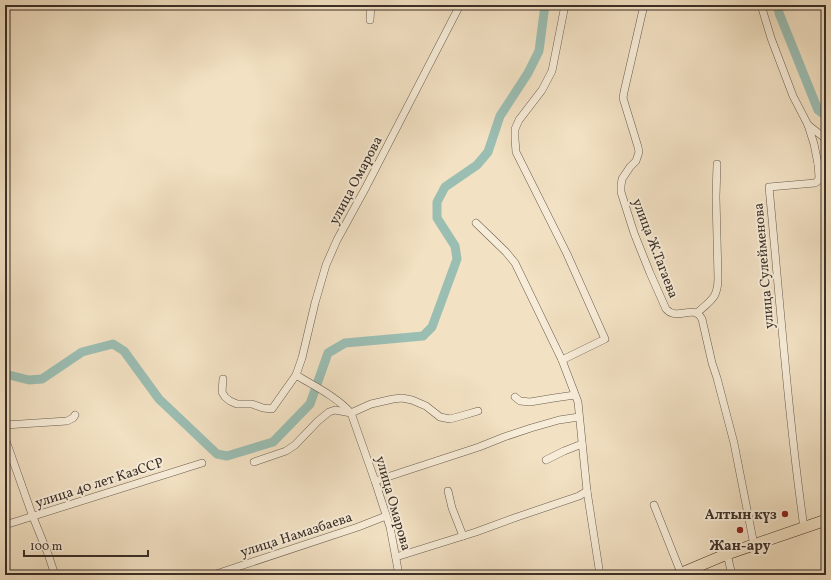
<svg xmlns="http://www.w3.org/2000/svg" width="831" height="580" font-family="Vollkorn,serif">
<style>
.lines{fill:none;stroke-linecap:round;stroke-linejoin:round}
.canal{stroke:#9bbeb3;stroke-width:9}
.minor-casing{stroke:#685c4e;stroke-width:8}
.primary-casing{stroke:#3a2f27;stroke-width:12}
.minor{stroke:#f7ecd8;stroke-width:7}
.primary{stroke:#f2e1c3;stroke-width:11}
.poi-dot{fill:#8f2418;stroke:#f7ecd8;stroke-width:1.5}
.labels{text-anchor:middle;stroke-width:4;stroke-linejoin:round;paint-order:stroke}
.street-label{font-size:14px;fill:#3a2f27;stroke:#f7ecd8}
.poi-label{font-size:14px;font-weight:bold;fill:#3a2f27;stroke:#f7ecd8;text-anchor:end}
</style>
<rect width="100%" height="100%" fill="#f2e1c3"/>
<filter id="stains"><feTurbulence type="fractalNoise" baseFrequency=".005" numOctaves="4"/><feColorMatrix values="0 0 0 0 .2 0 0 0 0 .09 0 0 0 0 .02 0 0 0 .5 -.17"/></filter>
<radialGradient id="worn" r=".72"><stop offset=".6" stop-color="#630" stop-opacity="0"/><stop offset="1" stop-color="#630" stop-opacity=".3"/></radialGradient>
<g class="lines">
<g class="canal">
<path d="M 778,5 L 779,13 L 818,110 L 826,116"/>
<path d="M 5,374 L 29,380 L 42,379 L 82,352 L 113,344 L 124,351 L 159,399 L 217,454 L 227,456 L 273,442 L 310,404 L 328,353 L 345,343 L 423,336 L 432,327 L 457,259 L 455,246 L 437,218 L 437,202 L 445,187 L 477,165 L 488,152 L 500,116 L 528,73 L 539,51 L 545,5"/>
</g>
<g class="minor-casing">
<g id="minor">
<path d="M 644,5 L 624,92 L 623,98 L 638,147 L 639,152 L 636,161 L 630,167 L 622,179 L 621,186 L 621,192 L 634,233 L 650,273 L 666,309 C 678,322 693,303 702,319 L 712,363 L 717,378 L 734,443 L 754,545"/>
<path d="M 761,5 L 771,38 L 793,96 L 808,125 L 814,144 L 818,164 L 819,177 L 818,181 L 815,183 L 769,187 C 780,301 788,415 804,528"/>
<path d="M 370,20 L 371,5"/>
<path d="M 808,125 L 826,139"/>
<path d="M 818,164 L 826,162"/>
<path d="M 476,223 L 506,252 L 515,263 L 562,360 L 578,402 L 587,491 L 600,575"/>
<path d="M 697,313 C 711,300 718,298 718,278 L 716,197 L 717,164"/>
<path d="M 562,360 L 605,339 L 567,254 L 516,152 L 515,139 L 515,129 L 519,120 L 542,90 L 552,71 L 565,5"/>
<path d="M 296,375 C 314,386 337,397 351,413 L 375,481 L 390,527 L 399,575"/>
<path d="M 223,379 L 222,392 L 225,397 L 230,401 L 237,404 L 252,404 L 263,408 L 272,409 L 296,375 L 302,358 L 315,303 L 326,265 L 337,240 L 366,187 L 460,5"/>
<path d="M 515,397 L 520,401 L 530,402 L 554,398 L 575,395"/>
<path d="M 5,425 L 67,421 L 73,418 L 75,415"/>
<path d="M 5,438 L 33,517 L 48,554 L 55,575"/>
<path d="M 546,460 L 564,451 L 582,444"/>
<path d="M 254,462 L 286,451 L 295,445 L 318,421 L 329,412 L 335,410 L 351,413 L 371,404 L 393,399 L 402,398 L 412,400 L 426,406 L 440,417 L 450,419 L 461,416 L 478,411"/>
<path d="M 375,481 L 479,447 L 504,437 L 531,428 L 559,420 L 579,417"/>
<path d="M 448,491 L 452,508 L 463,536"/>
<path d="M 654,505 L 681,573"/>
<path d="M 5,525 L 202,463"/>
<path d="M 727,554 L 732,575"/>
<path d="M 396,557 L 476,532 L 517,517 L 579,496 L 587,491"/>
<path d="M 213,575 L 358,527 L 386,516"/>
</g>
</g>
<g class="primary-casing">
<path id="primary" d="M 677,575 L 727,554 L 826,520"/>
</g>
<use href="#minor" class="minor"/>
<use href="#primary" class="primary"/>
</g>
<g class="poi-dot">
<circle cx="785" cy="514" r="4"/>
<circle cx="740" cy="530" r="4"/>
</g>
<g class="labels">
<g class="street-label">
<text transform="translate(355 180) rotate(-62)" y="5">улица Омарова</text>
<text transform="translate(656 248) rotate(69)" y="5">улица Ж.Тагаева</text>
<text transform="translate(763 266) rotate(-95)" y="5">улица Сулейменова</text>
<text transform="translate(99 482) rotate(-18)" y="5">улица 40 лет КазССР</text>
<text transform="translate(394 503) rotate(74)" y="5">улица Омарова</text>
<text transform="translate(296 534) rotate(-18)" y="5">улица Намазбаева</text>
</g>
<g class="poi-label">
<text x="777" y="519">Алтын күз</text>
<text x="740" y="550" text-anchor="middle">Жан-ару</text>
</g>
</g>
<rect width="831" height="580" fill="none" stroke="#f2e1c3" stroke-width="20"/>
<rect x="6" y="6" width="819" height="568" fill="none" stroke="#3a2f27" stroke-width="2"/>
<rect x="10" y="10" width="811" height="560" fill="none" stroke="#3a2f27"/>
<path d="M24 550v6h124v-6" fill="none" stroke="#3a2f27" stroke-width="2"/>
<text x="30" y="550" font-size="12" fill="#3a2f27" stroke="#f7ecd8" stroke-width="3" paint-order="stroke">100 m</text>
<rect width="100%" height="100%" filter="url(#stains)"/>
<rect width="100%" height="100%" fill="url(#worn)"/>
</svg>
